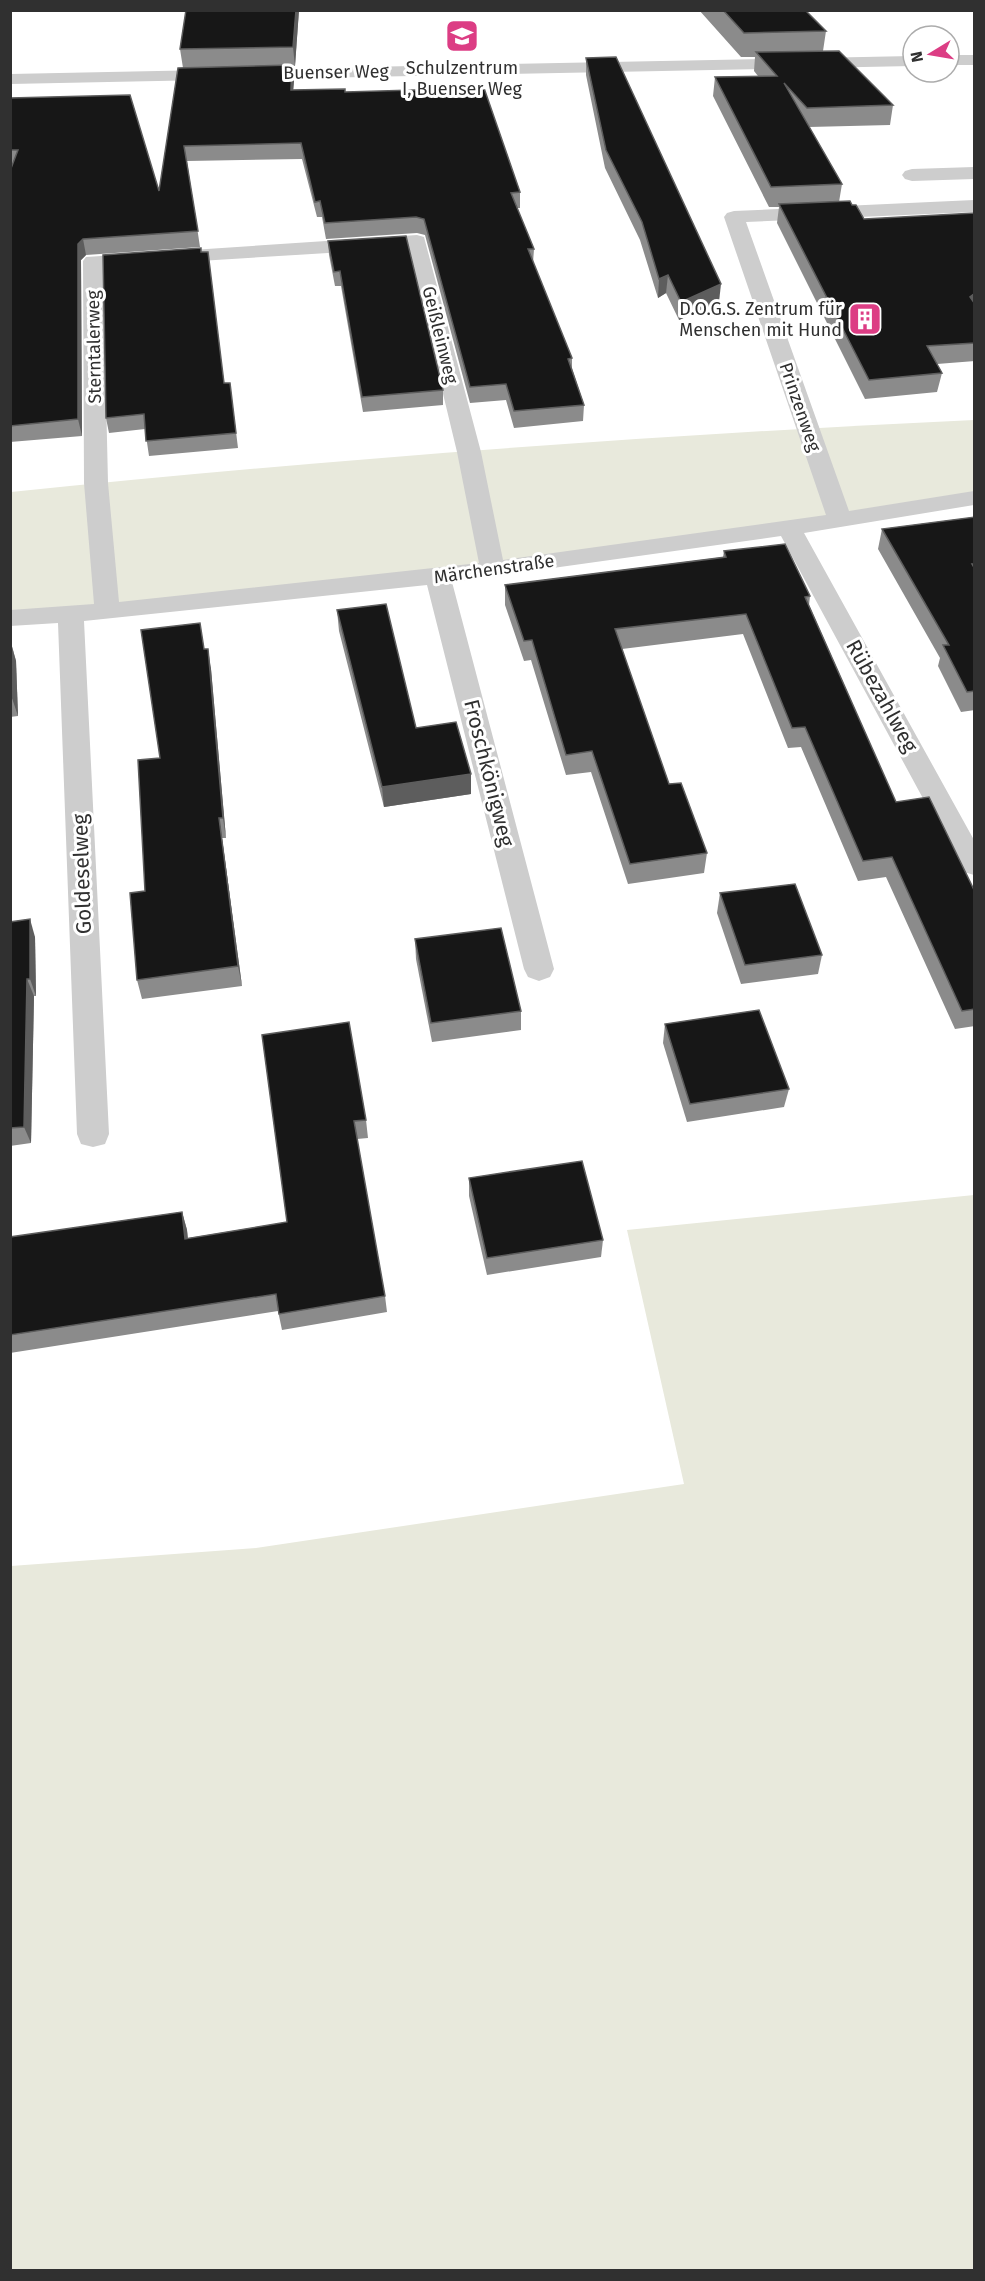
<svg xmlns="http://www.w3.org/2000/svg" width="985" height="2281" font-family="'Fira Sans',sans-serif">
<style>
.green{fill:#e8e9dc}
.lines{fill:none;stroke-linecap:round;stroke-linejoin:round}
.minor{fill:#cdcdcd;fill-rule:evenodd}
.wall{fill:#8b8b8b}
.shaded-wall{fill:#5d5d5d}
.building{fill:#171717;stroke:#5d5d5d;stroke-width:1.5}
.labels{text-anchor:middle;stroke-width:6;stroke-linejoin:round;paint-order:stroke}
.far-poi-label{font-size:18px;fill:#303030;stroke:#fff}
.far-street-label{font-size:18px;fill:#303030;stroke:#fff}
.street-label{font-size:21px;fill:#303030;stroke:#fff}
</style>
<rect width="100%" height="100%" fill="#fff"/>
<g class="green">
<path d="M 974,420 L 974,498 L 789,528 L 11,618 L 11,492 C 331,459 653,435 974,420 Z"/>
<path d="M 974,1195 L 974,2270 L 11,2270 L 11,1566 L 256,1548 L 684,1484 L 627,1230 Z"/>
</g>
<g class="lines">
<g class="minor">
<rect x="949" y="55" width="25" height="10"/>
<path d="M 913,56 L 913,66 L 10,84 L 10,74 Z"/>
<path d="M 974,167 L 974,179 L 912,181 L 905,179 L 902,175 L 905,171 L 912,169 Z"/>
<path d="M 974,200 L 974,212 L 746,222 L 849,511 L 974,491 L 974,505 L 804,533 L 974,840 L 974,875 L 964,872 L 959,865 L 781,536 L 452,582 L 554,969 L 550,977 L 539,981 L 528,977 L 524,969 L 427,585 L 84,621 L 109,1134 L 105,1144 L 93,1147 L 81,1144 L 77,1134 L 58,623 L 10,626 L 10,610 L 94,604 L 84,483 L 83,261 L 86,257 L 417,235 L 424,237 L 481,452 L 503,560 L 826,515 L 724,217 L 727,213 L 734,211 ZM 408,248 L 457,452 L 479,563 L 119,602 L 108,483 L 103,267 Z"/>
</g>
</g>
<g class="wall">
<path d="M 299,10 L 295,66 L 292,66 L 294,81 L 293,90 L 345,92 L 520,192 L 520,208 L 517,208 L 534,249 L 533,263 L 572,358 L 572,368 L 584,405 L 583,421 L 514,428 L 506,400 L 470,403 L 425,235 L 417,233 L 326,239 L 322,217 L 317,217 L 302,159 L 187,161 L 200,247 L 86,255 L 81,260 L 82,436 L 10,442 L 10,171 L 12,165 L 10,166 L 10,98 L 159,191 L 183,68 L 180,49 Z"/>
<path d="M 699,10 L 805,10 L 826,31 L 823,51 L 893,105 L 890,125 L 809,127 L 842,184 L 839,202 L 852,205 L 864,219 L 975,213 L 975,361 L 937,364 L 942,373 L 937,392 L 865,399 L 777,223 L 779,207 L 769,207 L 713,96 L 715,77 L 758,76 L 754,71 L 755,57 L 741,57 Z"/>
<path d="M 586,58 L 719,302 L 679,320 L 666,293 L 658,298 L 640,240 L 605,168 L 586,75 Z"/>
<path d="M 328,241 L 443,390 L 443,405 L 363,412 L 341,286 L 335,286 L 329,255 Z"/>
<path d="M 224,383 L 230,383 L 238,448 L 149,456 L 145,429 L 109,433 L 106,418 Z"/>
<path d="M 975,517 L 975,710 L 961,712 L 938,666 L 940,658 L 878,549 L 882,529 Z"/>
<path d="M 724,551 L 810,596 L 809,605 L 896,802 L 975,892 L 975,1026 L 955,1029 L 886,877 L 858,881 L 801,747 L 788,748 L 743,634 L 622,649 L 669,784 L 707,853 L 704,873 L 628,884 L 591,772 L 566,775 L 531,660 L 524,661 L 505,605 L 505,585 L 723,557 Z"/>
<path d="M 337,610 L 416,728 L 471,794 L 384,807 L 339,631 Z"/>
<path d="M 11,643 L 16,661 L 18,716 L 10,717 Z"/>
<path d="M 204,649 L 211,669 L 226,838 L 222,838 L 242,986 L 142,999 L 137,980 L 145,891 L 160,758 Z"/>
<path d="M 720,893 L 822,955 L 818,974 L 741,984 L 717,913 Z"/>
<path d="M 10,921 L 35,937 L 36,996 L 34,996 L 31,1143 L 10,1146 Z"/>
<path d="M 415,939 L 521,1011 L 521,1030 L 432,1042 L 416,959 Z"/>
<path d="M 665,1024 L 789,1089 L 784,1107 L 687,1122 L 663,1043 Z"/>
<path d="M 262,1035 L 366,1120 L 368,1138 L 357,1139 L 385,1296 L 387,1312 L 282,1330 L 278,1311 L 10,1353 L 10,1237 L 182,1212 L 187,1230 L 188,1238 L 287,1222 Z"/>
<path d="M 469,1178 L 603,1240 L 601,1257 L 487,1275 L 469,1196 Z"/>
</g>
<g class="shaded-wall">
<path d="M 296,10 L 299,10 L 295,66 L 293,47 Z"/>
<path d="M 292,65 L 294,81 L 292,105 L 291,90 Z"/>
<path d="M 83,239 L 86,255 L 81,260 L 82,436 L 78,419 L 78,244 Z"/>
<path d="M 668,275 L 666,293 L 658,298 L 659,279 Z"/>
<path d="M 721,284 L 719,302 L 679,320 L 681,302 Z"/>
<path d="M 975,293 L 975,309 L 970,297 Z"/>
<path d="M 11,643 L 16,661 L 18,716 L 12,698 Z"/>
<path d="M 208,649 L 211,669 L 226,838 L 223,818 Z"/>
<path d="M 471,774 L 471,794 L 384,807 L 382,787 Z"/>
<path d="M 219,818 L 222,838 L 242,986 L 238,966 Z"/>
<path d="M 30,919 L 35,937 L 36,996 L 30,979 Z"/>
<path d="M 27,979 L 34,996 L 31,1143 L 24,1127 Z"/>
<path d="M 182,1212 L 187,1230 L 189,1256 L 185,1239 Z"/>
</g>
<g class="building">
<path d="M 186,10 L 296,10 L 293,47 L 180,49 Z"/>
<path d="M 723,10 L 805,10 L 826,31 L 744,33 Z"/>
<path d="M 839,51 L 893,105 L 807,108 L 784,83 L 842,184 L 771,187 L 715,77 L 777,76 L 756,52 Z"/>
<path d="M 616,57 L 721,284 L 681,302 L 668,275 L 659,279 L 642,222 L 606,150 L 586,58 Z"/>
<path d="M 292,65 L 291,90 L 345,89 L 345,92 L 484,88 L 520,192 L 511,193 L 534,249 L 528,249 L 572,358 L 568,359 L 584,405 L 514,411 L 506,384 L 470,387 L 424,219 L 416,217 L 325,223 L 320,201 L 315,202 L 301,143 L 184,146 L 198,231 L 83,239 L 78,244 L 78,419 L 10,426 L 10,171 L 18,150 L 10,150 L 10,98 L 130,95 L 159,191 L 178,68 Z"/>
<path d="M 850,201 L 852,205 L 856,205 L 864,219 L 975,213 L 975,293 L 970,297 L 975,304 L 975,343 L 927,346 L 942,373 L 869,380 L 779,204 Z"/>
<path d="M 406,236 L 443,390 L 362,397 L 340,271 L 334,272 L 328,241 Z"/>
<path d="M 201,248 L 201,252 L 208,252 L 224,383 L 230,383 L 236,433 L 146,441 L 144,414 L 106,418 L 103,255 Z"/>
<path d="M 975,517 L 975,564 L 972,564 L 975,569 L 975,691 L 967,692 L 943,645 L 949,645 L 882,529 Z"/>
<path d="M 785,544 L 810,596 L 805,597 L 896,802 L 929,797 L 975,892 L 975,1009 L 962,1011 L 892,857 L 863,861 L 805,727 L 792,728 L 746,614 L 615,629 L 669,784 L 681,783 L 707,853 L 630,864 L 592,751 L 566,755 L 532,640 L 524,641 L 505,585 L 726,557 L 724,551 Z"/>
<path d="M 386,604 L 416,728 L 456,722 L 471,774 L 382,787 L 337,610 Z"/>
<path d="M 200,623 L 204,649 L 208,649 L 223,818 L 219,818 L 238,966 L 137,980 L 130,893 L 145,891 L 138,760 L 160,758 L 141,630 Z"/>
<path d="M 11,643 L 12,698 L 10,698 L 10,643 Z"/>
<path d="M 795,884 L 822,955 L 745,965 L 720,893 Z"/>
<path d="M 30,919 L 30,979 L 27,979 L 24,1127 L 10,1128 L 10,922 Z"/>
<path d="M 501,928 L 521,1011 L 431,1023 L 415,939 Z"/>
<path d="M 759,1010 L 789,1089 L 690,1104 L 665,1024 Z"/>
<path d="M 349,1022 L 366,1120 L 354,1121 L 385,1296 L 279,1314 L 276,1294 L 10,1335 L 10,1237 L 182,1212 L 185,1239 L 287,1222 L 262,1035 Z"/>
<path d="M 582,1161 L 603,1240 L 487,1258 L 469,1178 Z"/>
</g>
<defs>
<g id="school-square" transform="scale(1.725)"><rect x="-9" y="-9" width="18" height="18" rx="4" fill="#dc3d84" stroke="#fff"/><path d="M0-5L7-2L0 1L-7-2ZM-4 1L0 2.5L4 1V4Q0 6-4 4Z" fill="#fff"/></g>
<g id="building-square" transform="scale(1.725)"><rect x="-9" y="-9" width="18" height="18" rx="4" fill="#dc3d84" stroke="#fff"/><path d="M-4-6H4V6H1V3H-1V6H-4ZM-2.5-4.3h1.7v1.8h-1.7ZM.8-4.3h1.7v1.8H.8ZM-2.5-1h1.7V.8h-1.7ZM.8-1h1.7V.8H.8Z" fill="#fff"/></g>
</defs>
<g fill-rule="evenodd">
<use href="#school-square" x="462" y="36"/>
<use href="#building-square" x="865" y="319"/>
</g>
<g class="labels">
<g class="far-poi-label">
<text x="462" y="74">Schulzentrum<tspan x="462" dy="21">I, Buenser Weg</tspan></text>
<text x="842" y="315" text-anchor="end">D.O.G.S. Zentrum für<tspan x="842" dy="21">Menschen mit Hund</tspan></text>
</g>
<g class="far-street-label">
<text transform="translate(336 72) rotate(-1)" y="6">Buenser Weg</text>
<text transform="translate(440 335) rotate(76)" y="6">Geißleinweg</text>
<text transform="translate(94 347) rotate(-91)" y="6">Sterntalerweg</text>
<text transform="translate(800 407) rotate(71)" y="6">Prinzenweg</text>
<text transform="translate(494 569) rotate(-8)" y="6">Märchenstraße</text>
</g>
<g class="street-label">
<text transform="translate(882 696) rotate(61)" y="7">Rübezahlweg</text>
<text transform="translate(489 773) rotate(76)" y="7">Froschkönigweg</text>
<text transform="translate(82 874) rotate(-92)" y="7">Goldeselweg</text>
</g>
</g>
<rect width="985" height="2281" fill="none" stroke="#303030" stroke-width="24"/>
<g transform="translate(931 54) rotate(259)"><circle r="28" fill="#ffffff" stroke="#acacac" stroke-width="1.5"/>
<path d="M0-4.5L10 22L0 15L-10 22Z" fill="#dc3d84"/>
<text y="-9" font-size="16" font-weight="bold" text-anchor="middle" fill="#303030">N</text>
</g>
</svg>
